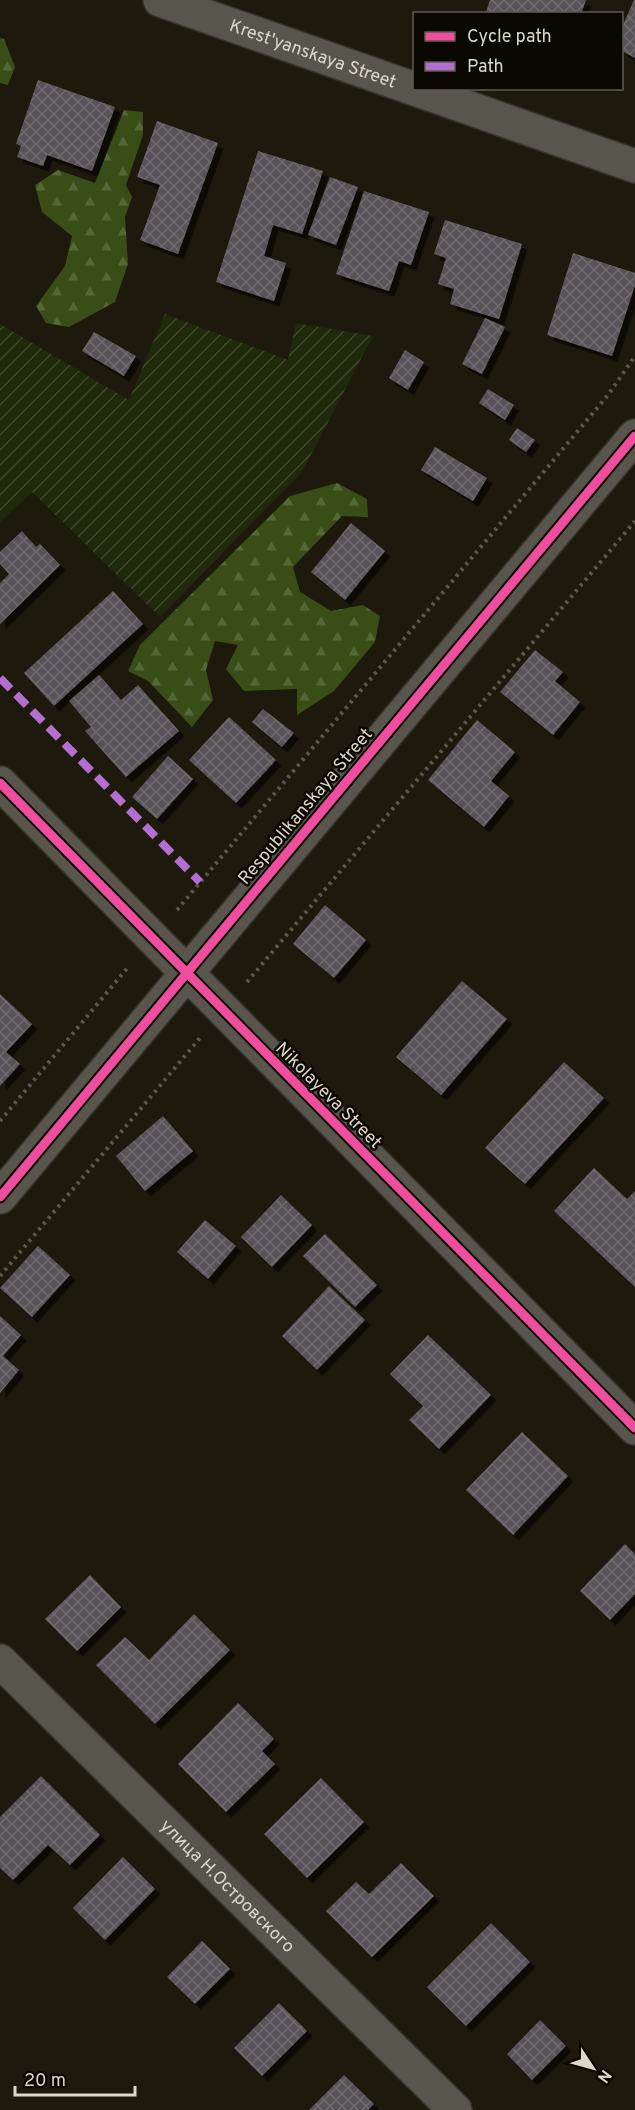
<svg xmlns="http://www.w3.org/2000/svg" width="635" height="2110" font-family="Overpass,sans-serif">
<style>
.forest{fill:url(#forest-firs)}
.garden{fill:url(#garden-furrows)}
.building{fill:url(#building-cross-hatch);filter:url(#shadow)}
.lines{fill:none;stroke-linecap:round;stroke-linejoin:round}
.street-casing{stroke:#36332b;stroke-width:36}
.path{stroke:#58554c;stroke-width:4;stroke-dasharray:3 4.5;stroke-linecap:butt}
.street{stroke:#58554c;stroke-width:33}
.quiet{stroke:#b36fd0;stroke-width:8;stroke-dasharray:15 8;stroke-linecap:butt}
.cycleway-casing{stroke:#0b0802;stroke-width:13}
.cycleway{stroke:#ef4d9e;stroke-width:9}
.labels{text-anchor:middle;stroke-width:5;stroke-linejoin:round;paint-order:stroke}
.street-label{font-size:18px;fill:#dcd7c9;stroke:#0b0802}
</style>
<defs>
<pattern id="forest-firs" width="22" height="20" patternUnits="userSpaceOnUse" patternTransform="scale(1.5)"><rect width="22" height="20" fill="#384e16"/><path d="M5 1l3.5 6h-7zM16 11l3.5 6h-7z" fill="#546737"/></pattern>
<pattern id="garden-furrows" width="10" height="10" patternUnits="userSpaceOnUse" patternTransform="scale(1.5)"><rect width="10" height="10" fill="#1e2a09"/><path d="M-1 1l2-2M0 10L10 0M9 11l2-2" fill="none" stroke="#3e482c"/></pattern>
<pattern id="building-cross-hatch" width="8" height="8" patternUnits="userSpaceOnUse" patternTransform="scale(1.5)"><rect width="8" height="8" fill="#595358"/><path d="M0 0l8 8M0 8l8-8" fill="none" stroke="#706b6f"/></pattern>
<filter id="shadow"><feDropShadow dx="5.5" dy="5.5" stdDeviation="0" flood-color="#0009"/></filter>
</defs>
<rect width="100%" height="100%" fill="#1d190c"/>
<g class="forest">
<path d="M 0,38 L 4,39 L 15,67 L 8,85 L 0,83 Z"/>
<path d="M 124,110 L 143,112 L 143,135 L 126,185 L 132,197 L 125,217 L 128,264 L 115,302 L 69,327 L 46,323 L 36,306 L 65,266 L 72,236 L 42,212 L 35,185 L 58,170 L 95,183 Z"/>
<path d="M 337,483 L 367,499 L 368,517 L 342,516 L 293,567 L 300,592 L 331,611 L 363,605 L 380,616 L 375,642 L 334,691 L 297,715 L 297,689 L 244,691 L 226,669 L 238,645 L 215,641 L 206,670 L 213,700 L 192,727 L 148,681 L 128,671 L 140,645 L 290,496 Z"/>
</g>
<path class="garden" d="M 165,314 L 288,360 L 296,323 L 373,336 L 302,472 L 160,617 L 32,492 L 0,522 L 0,324 L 129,400 Z"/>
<g class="building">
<path d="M 490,0 L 586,0 L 581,14 L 491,14 L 486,12 Z"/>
<path d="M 634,0 L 635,0 L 635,58 L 622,51 L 622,27 Z"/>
<path d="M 38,80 L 115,107 L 92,171 L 47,155 L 43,166 L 17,157 L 21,146 L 16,144 Z"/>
<path d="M 157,121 L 218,143 L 178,254 L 140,240 L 160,185 L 137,177 Z"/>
<path d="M 258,151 L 323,171 L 302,234 L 273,225 L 264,256 L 286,263 L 274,301 L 216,282 Z"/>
<path d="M 330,177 L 358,187 L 336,245 L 308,235 Z"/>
<path d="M 364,191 L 429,212 L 411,265 L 399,261 L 389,291 L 336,274 Z"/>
<path d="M 445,220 L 522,244 L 499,319 L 450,304 L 454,289 L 438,284 L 446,258 L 434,254 Z"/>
<path d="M 573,253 L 635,273 L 635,285 L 612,356 L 547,335 Z"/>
<path d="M 485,318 L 505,327 L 482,374 L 462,364 Z"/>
<path d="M 94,332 L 136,356 L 124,376 L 82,351 Z"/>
<path d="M 405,350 L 424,362 L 408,390 L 389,378 Z"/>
<path d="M 488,389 L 514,405 L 505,420 L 479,403 Z"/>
<path d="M 517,428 L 535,440 L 526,452 L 509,440 Z"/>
<path d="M 435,447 L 487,478 L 473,501 L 421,470 Z"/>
<path d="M 351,523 L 385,551 L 345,600 L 311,572 Z"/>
<path d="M 22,531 L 36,547 L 40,544 L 60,565 L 0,624 L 0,583 L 9,574 L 0,564 L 0,552 Z"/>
<path d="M 113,591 L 143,624 L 54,706 L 24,673 Z"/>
<path d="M 535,650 L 563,672 L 555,681 L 580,702 L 553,735 L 500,692 Z"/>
<path d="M 99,675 L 121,700 L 138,685 L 179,731 L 126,777 L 85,731 L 91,727 L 69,701 Z"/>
<path d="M 263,709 L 294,733 L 282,747 L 252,722 Z"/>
<path d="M 229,717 L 276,760 L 236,803 L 189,760 Z"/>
<path d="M 477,720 L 515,752 L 491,781 L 509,796 L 484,827 L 428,780 Z"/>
<path d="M 168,756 L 193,779 L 157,819 L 132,797 Z"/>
<path d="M 325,905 L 366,940 L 334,978 L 293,944 Z"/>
<path d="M 462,981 L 507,1019 L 441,1095 L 396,1057 Z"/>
<path d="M 0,994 L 32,1024 L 6,1052 L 20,1064 L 0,1086 Z"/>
<path d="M 564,1062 L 604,1098 L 525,1184 L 485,1148 Z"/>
<path d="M 163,1116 L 193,1151 L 145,1191 L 116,1156 Z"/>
<path d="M 594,1168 L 627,1199 L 635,1191 L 635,1287 L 554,1211 Z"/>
<path d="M 281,1195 L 312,1225 L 272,1267 L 241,1237 Z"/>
<path d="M 205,1220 L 236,1246 L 208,1279 L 177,1252 Z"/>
<path d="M 325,1234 L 377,1285 L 355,1307 L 303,1256 Z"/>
<path d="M 38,1246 L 70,1275 L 32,1317 L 0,1288 Z"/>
<path d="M 329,1286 L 365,1320 L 317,1370 L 282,1336 Z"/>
<path d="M 0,1316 L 21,1335 L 3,1356 L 19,1370 L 0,1393 Z"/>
<path d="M 428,1335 L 491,1395 L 439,1449 L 409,1420 L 423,1406 L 390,1374 Z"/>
<path d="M 522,1432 L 568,1476 L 513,1535 L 466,1490 Z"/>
<path d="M 625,1544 L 635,1554 L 635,1594 L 610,1620 L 580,1591 Z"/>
<path d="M 90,1575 L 121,1607 L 77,1651 L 45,1619 Z"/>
<path d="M 194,1614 L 230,1650 L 155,1724 L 96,1665 L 125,1637 L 149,1660 Z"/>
<path d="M 238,1703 L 274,1739 L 262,1751 L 275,1764 L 226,1812 L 178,1764 Z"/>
<path d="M 41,1776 L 100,1835 L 70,1865 L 48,1845 L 13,1880 L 0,1868 L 0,1817 Z"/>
<path d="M 321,1778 L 364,1822 L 307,1878 L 264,1834 Z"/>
<path d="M 123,1857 L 155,1889 L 105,1940 L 73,1908 Z"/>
<path d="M 401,1863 L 434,1896 L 372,1957 L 326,1911 L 356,1882 L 369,1894 Z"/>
<path d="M 491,1923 L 530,1962 L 466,2026 L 427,1987 Z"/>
<path d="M 202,1941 L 230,1969 L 195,2004 L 167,1977 Z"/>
<path d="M 279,2003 L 307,2031 L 262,2076 L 234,2048 Z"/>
<path d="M 540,2020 L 566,2046 L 532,2080 L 507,2054 Z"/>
<path d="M 344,2075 L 374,2104 L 368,2110 L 309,2110 Z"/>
</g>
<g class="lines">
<g class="street-casing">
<g id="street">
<path id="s1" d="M 160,0 L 635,166"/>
<path d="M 0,783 L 635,1428"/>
<path d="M 0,1197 L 635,436"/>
<path id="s2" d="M 0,1661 L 455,2110"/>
</g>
</g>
<g class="path">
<path d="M 177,910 L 608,395 L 635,356"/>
<path d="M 247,982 L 635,521"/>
<path d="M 0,1121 L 129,966"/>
<path d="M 0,1276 L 200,1038"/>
</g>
<use href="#street" class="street"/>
<path class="quiet" d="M 0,678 L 200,882"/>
<g class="cycleway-casing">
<g id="cycleway">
<path d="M 0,783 L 635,1428"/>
<path d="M 0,1197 L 635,436"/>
</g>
</g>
<use href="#cycleway" class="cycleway"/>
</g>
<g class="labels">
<g class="street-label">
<text dy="6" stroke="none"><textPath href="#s1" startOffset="162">Krest'yanskaya Street</textPath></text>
<text transform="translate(305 806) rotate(-50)" y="6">Respublikanskaya Street</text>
<text transform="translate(329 1095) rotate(45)" y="6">Nikolayeva Street</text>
<text dy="6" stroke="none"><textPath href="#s2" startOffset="320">улица Н.Островского</textPath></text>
</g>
</g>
<rect x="413" y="12" width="210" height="78" fill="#0b0802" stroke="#5f5b52" stroke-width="1.5"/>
<rect x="425" y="32" width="30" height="9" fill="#ef4d9e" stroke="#5f5b52" stroke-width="1.5"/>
<text x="467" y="42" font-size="18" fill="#dcd7c9">Cycle path</text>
<rect x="425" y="62" width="30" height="9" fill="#b36fd0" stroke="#5f5b52" stroke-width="1.5"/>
<text x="467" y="72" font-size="18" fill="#dcd7c9">Path</text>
<g transform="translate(593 2068) rotate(126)" stroke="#0b0802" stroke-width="4.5" paint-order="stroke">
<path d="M0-4.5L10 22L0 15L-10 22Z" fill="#dcd7c9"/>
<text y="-9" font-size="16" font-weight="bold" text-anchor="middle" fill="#dcd7c9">N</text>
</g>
<path d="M15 2086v9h120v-9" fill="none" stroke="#dcd7c9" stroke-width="3"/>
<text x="24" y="2086" font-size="18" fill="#dcd7c9" stroke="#0b0802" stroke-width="4.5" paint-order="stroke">20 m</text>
</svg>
